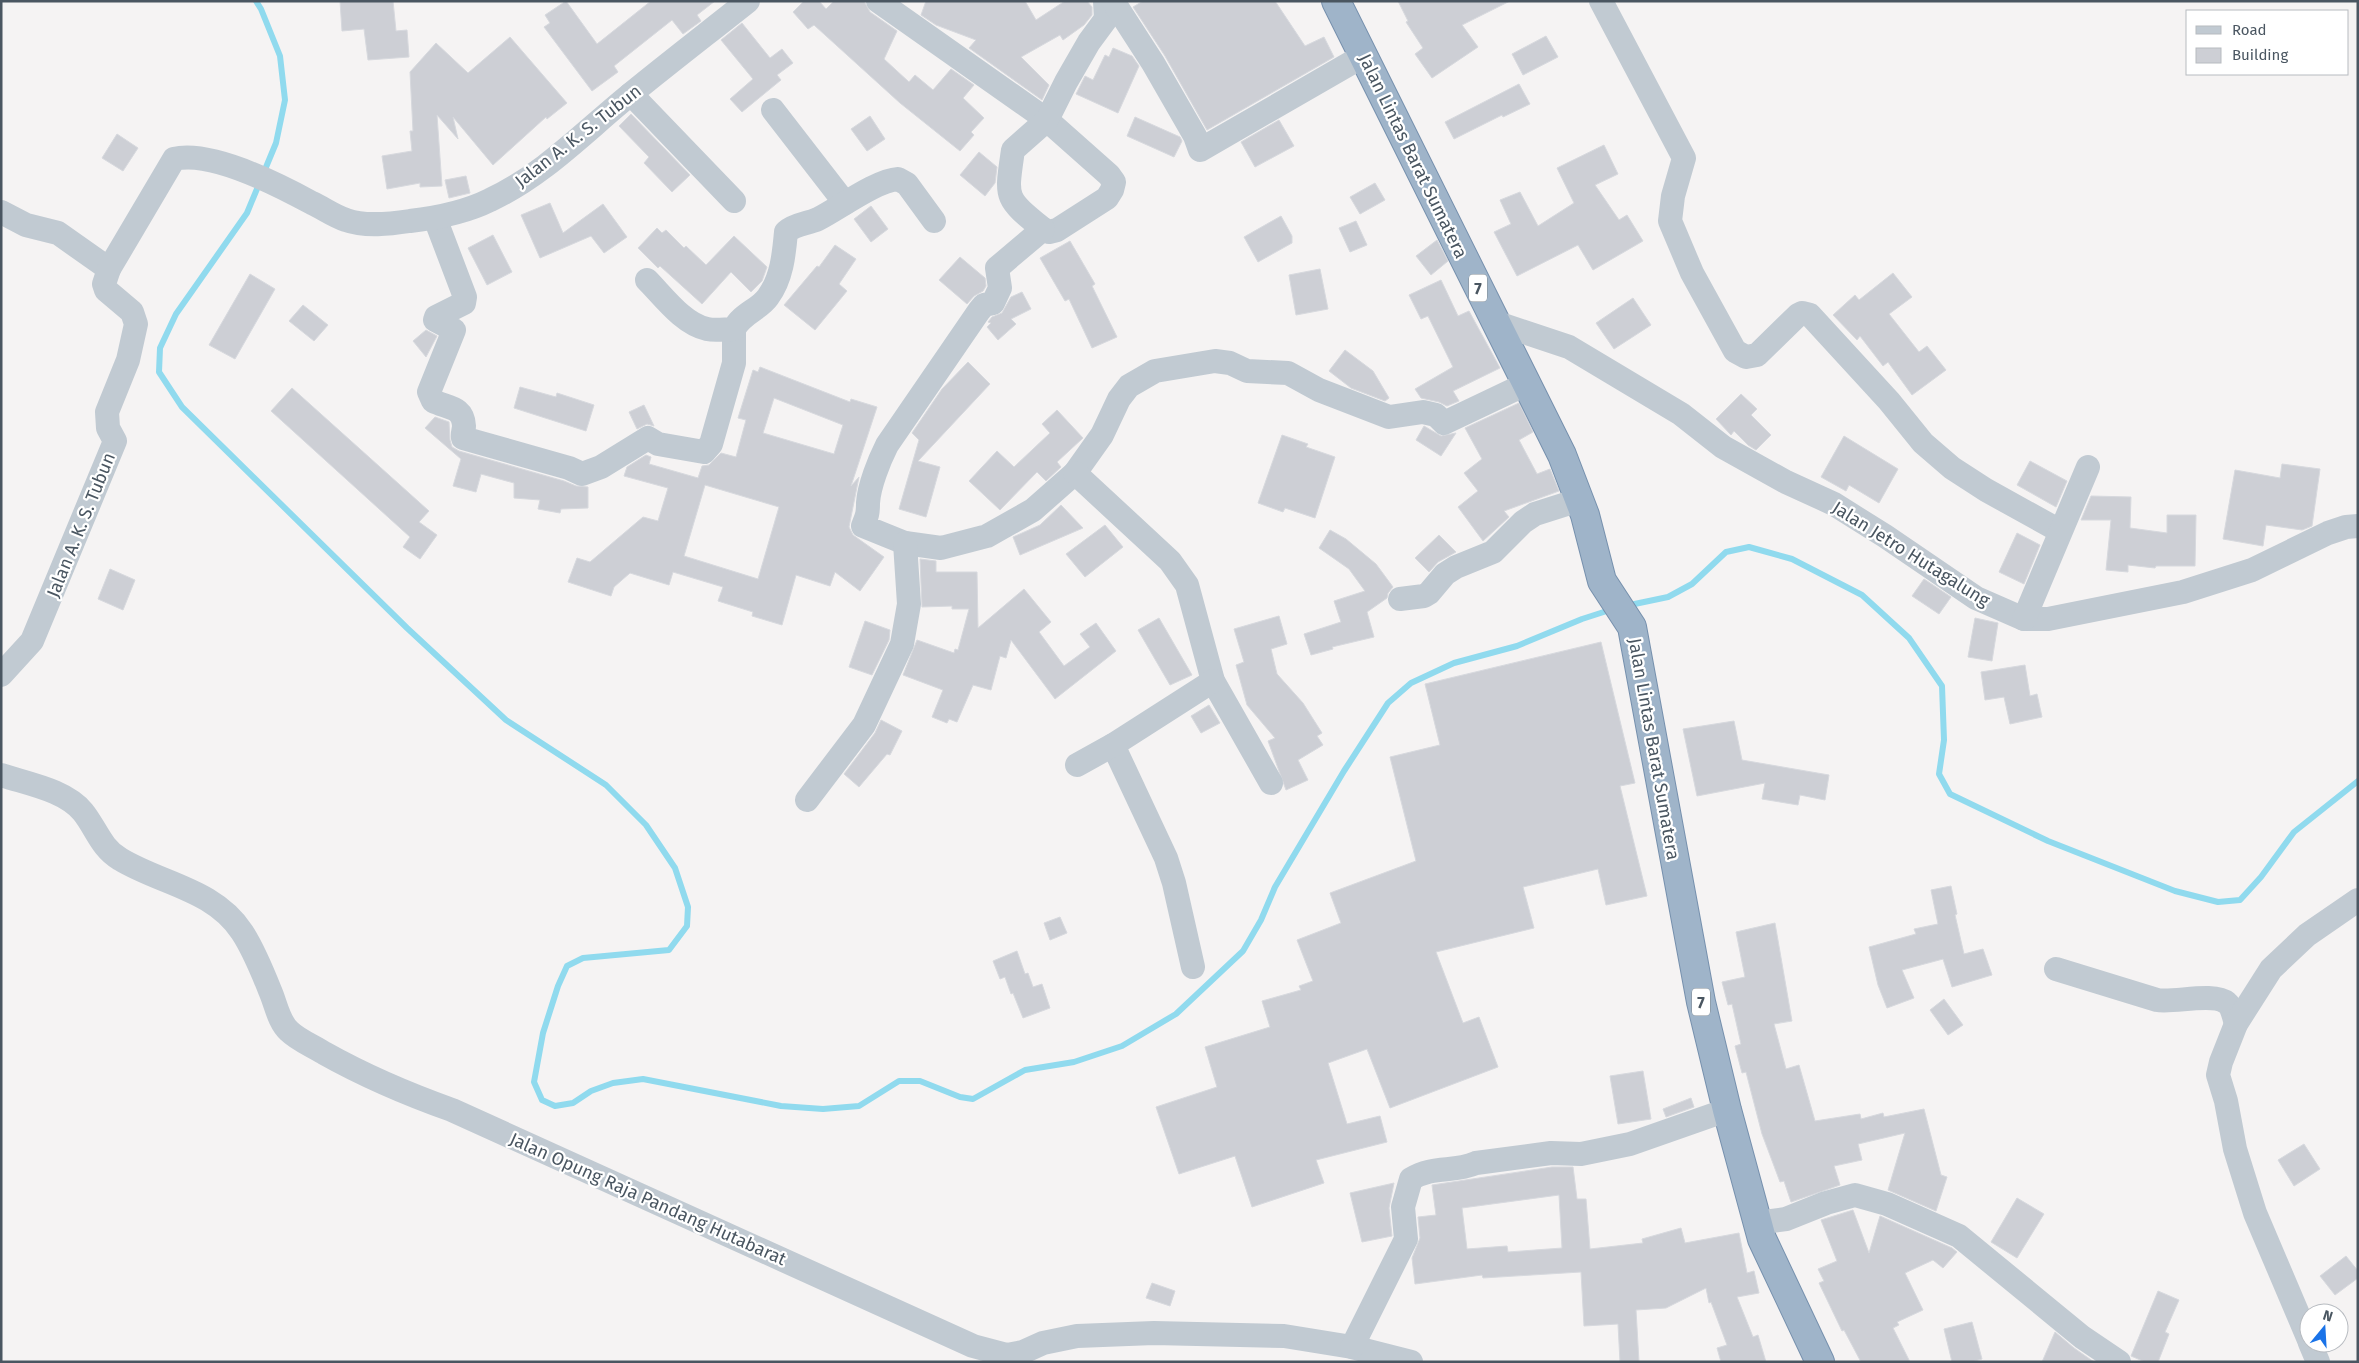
<svg xmlns="http://www.w3.org/2000/svg" width="2359" height="1363" font-family="'Fira Sans',sans-serif">
<style>
.lines{fill:none;stroke-linecap:round;stroke-linejoin:round}
.stream{stroke:#90daee;stroke-width:6}
.building{fill:#cdcfd5;stroke:#d7d9de;fill-rule:evenodd}
.trunk-casing{stroke:#7690ad;stroke-width:30}
.minor{stroke:#c1cad2;stroke-width:24}
.trunk{stroke:#9fb4c9;stroke-width:28}
.labels{text-anchor:middle;stroke-width:4.5;stroke-linejoin:round;paint-order:stroke}
.shield{fill:#fff;stroke:#808990;stroke-width:1}
.shield-label{font-size:16px;font-weight:bold;fill:#4a5661}
.street-label{font-size:18px;fill:#4a5661;stroke:#fff}
</style>
<rect width="100%" height="100%" fill="#f5f3f3"/>
<g class="lines">
<g class="stream">
<path d="M 256,1 L 261,9 L 280,56 L 285,100 L 276,143 L 247,213 L 176,314 L 160,348 L 159,372 L 182,407 L 407,628 L 506,720 L 606,785 L 646,825 L 675,868 L 688,907 L 687,926 L 669,950 L 583,958 L 567,966 L 558,986 L 543,1033 L 534,1082 L 542,1100 L 555,1106 L 573,1103 L 591,1091 L 613,1083 L 643,1079 L 781,1106 L 823,1109 L 859,1106 L 899,1081 L 920,1081 L 960,1097 L 973,1099 L 1025,1070 L 1074,1062 L 1122,1046 L 1176,1014 L 1243,951 L 1261,920 L 1275,887 L 1344,771 L 1388,703 L 1411,683 L 1454,663 L 1517,646 L 1582,619 L 1613,609"/>
<path d="M 1625,606 L 1668,597 L 1692,584 L 1726,552 L 1749,547 L 1792,559 L 1862,595 L 1909,638 L 1942,686 L 1944,740 L 1939,774 L 1950,794 L 2048,841 L 2175,891 L 2218,902 L 2240,900 L 2261,877 L 2294,832 L 2358,781"/>
</g>
</g>
<g class="building">
<path d="M 340,1 L 393,1 L 396,31 L 407,30 L 409,57 L 368,60 L 364,29 L 342,31 Z"/>
<path d="M 566,1 L 597,44 L 651,1 L 715,1 L 697,15 L 701,21 L 683,34 L 672,20 L 614,66 L 618,72 L 592,91 L 544,27 L 550,23 L 545,15 Z"/>
<path d="M 804,1 L 819,1 L 826,9 L 834,1 L 864,1 L 870,12 L 897,31 L 884,59 L 909,82 L 915,75 L 933,90 L 951,69 L 974,85 L 963,98 L 984,118 L 971,132 L 974,135 L 960,151 L 900,103 L 814,25 L 808,29 L 793,12 Z"/>
<path d="M 926,1 L 1025,1 L 1036,20 L 1065,1 L 1087,1 L 1092,7 L 1092,15 L 1084,25 L 1063,40 L 1060,35 L 1021,57 L 1049,85 L 1042,100 L 969,48 L 976,40 L 936,25 L 921,15 Z"/>
<path d="M 1143,1 L 1275,1 L 1305,46 L 1324,37 L 1334,57 L 1207,130 L 1165,56 L 1133,7 Z"/>
<path d="M 1398,1 L 1510,1 L 1462,25 L 1478,47 L 1432,78 L 1415,54 L 1423,48 L 1406,22 L 1408,21 Z"/>
<path d="M 742,23 L 770,58 L 782,49 L 793,63 L 777,75 L 781,80 L 742,112 L 730,99 L 753,79 L 721,40 Z"/>
<path d="M 1546,36 L 1558,57 L 1523,75 L 1512,54 Z"/>
<path d="M 510,37 L 567,103 L 547,119 L 546,117 L 493,165 L 453,117 L 458,139 L 437,115 L 442,186 L 420,187 L 420,183 L 387,189 L 382,156 L 412,151 L 410,131 L 413,131 L 410,72 L 436,43 L 468,73 Z"/>
<path d="M 1113,48 L 1132,56 L 1139,66 L 1118,113 L 1076,94 L 1085,76 L 1093,80 L 1105,55 L 1109,57 Z"/>
<path d="M 1519,84 L 1530,104 L 1503,117 L 1502,115 L 1454,139 L 1445,122 Z"/>
<path d="M 631,114 L 690,175 L 672,192 L 644,163 L 649,157 L 619,126 Z"/>
<path d="M 870,116 L 885,139 L 867,151 L 851,129 Z"/>
<path d="M 1135,117 L 1180,137 L 1182,141 L 1174,157 L 1127,136 Z"/>
<path d="M 1279,120 L 1294,146 L 1255,167 L 1241,142 Z"/>
<path d="M 117,134 L 138,148 L 123,171 L 102,158 Z"/>
<path d="M 1604,145 L 1618,174 L 1595,185 L 1619,220 L 1627,215 L 1643,241 L 1593,270 L 1578,245 L 1517,276 L 1494,232 L 1511,224 L 1500,200 L 1520,192 L 1538,226 L 1574,203 L 1557,168 Z"/>
<path d="M 979,152 L 997,167 L 995,183 L 985,196 L 960,175 Z"/>
<path d="M 466,176 L 470,193 L 449,198 L 445,180 Z"/>
<path d="M 1375,183 L 1385,200 L 1360,214 L 1350,197 Z"/>
<path d="M 550,203 L 563,233 L 603,204 L 627,237 L 604,253 L 591,236 L 540,258 L 521,215 Z"/>
<path d="M 871,206 L 888,229 L 871,242 L 854,219 Z"/>
<path d="M 1281,216 L 1292,236 L 1292,243 L 1258,262 L 1244,237 Z"/>
<path d="M 1356,221 L 1367,245 L 1350,252 L 1339,228 Z"/>
<path d="M 657,228 L 662,233 L 666,230 L 684,248 L 686,246 L 706,265 L 734,236 L 767,267 L 762,281 L 751,292 L 731,272 L 702,304 L 660,266 L 658,268 L 638,248 Z"/>
<path d="M 493,235 L 512,272 L 487,285 L 468,248 Z"/>
<path d="M 1437,240 L 1448,261 L 1431,275 L 1416,256 Z"/>
<path d="M 1070,241 L 1095,284 L 1092,286 L 1117,337 L 1092,348 L 1069,299 L 1065,301 L 1040,258 Z"/>
<path d="M 835,245 L 856,259 L 839,284 L 847,291 L 815,330 L 784,305 L 817,266 L 819,267 Z"/>
<path d="M 960,257 L 985,278 L 986,286 L 983,291 L 974,296 L 967,304 L 939,280 Z"/>
<path d="M 1320,269 L 1328,309 L 1296,315 L 1289,275 Z"/>
<path d="M 1893,273 L 1912,297 L 1889,314 L 1919,352 L 1927,346 L 1946,370 L 1912,395 L 1888,362 L 1883,366 L 1860,336 L 1857,340 L 1833,315 L 1855,295 L 1859,300 Z"/>
<path d="M 250,274 L 275,289 L 235,359 L 209,345 Z"/>
<path d="M 1441,280 L 1458,316 L 1469,311 L 1500,368 L 1453,391 L 1459,401 L 1447,406 L 1439,402 L 1421,398 L 1415,389 L 1453,367 L 1428,316 L 1421,319 L 1409,295 Z"/>
<path d="M 1022,292 L 1031,309 L 1011,319 L 1016,324 L 998,340 L 987,327 L 991,323 L 988,322 L 992,317 L 1002,313 L 1011,297 Z"/>
<path d="M 1633,298 L 1651,325 L 1614,349 L 1596,323 Z"/>
<path d="M 303,305 L 328,325 L 314,341 L 289,321 Z"/>
<path d="M 426,330 L 437,336 L 426,357 L 413,341 Z"/>
<path d="M 1345,350 L 1373,371 L 1389,398 L 1385,401 L 1351,388 L 1329,371 Z"/>
<path d="M 968,362 L 990,384 L 918,461 L 940,467 L 926,517 L 899,509 L 919,440 L 912,433 L 942,389 Z"/>
<path d="M 760,367 L 850,402 L 851,399 L 877,407 L 851,486 L 859,477 L 849,527 L 853,535 L 884,557 L 860,591 L 835,572 L 830,586 L 796,575 L 782,625 L 752,616 L 753,612 L 718,601 L 723,587 L 673,572 L 669,585 L 630,573 L 614,587 L 611,596 L 568,582 L 577,558 L 590,562 L 643,517 L 658,521 L 668,488 L 624,476 L 627,467 L 646,455 L 651,457 L 649,464 L 698,478 L 702,466 L 709,465 L 721,453 L 736,457 L 746,420 L 738,418 L 753,370 L 758,372 ZM 774,398 L 843,425 L 834,454 L 763,433 ZM 705,485 L 779,507 L 758,579 L 684,556 Z"/>
<path d="M 520,387 L 556,397 L 557,393 L 594,405 L 586,431 L 514,408 Z"/>
<path d="M 292,388 L 429,511 L 419,522 L 437,535 L 420,559 L 403,547 L 410,537 L 271,411 Z"/>
<path d="M 1741,394 L 1757,409 L 1751,415 L 1771,435 L 1756,450 L 1748,445 L 1734,431 L 1731,435 L 1716,419 Z"/>
<path d="M 1519,403 L 1533,432 L 1519,440 L 1537,474 L 1550,469 L 1559,491 L 1504,511 L 1509,517 L 1483,541 L 1458,507 L 1478,491 L 1464,473 L 1482,459 L 1465,428 Z"/>
<path d="M 644,405 L 654,426 L 647,424 L 637,429 L 629,412 Z"/>
<path d="M 1057,410 L 1083,438 L 1057,462 L 1061,467 L 1046,481 L 1037,472 L 1000,510 L 969,481 L 997,451 L 1014,467 L 1050,433 L 1042,424 Z"/>
<path d="M 435,417 L 449,422 L 450,440 L 452,447 L 459,451 L 564,481 L 576,486 L 588,487 L 588,508 L 561,509 L 560,513 L 538,509 L 540,500 L 514,498 L 514,483 L 481,474 L 476,492 L 453,486 L 461,459 L 425,428 Z"/>
<path d="M 1424,426 L 1441,436 L 1456,433 L 1441,456 L 1416,440 Z"/>
<path d="M 1282,435 L 1308,444 L 1306,447 L 1335,457 L 1315,518 L 1285,508 L 1283,512 L 1258,503 Z"/>
<path d="M 1844,436 L 1898,469 L 1879,503 L 1849,485 L 1846,491 L 1821,477 Z"/>
<path d="M 2030,461 L 2067,481 L 2056,507 L 2017,485 Z"/>
<path d="M 2282,464 L 2320,469 L 2312,526 L 2302,530 L 2266,525 L 2263,546 L 2223,539 L 2235,470 L 2280,478 Z"/>
<path d="M 2091,496 L 2131,497 L 2130,528 L 2167,533 L 2167,515 L 2196,515 L 2195,566 L 2156,566 L 2155,568 L 2128,565 L 2128,572 L 2106,570 L 2111,520 L 2081,520 Z"/>
<path d="M 1061,505 L 1083,528 L 1020,555 L 1013,537 L 1040,525 Z"/>
<path d="M 1105,525 L 1123,547 L 1085,577 L 1066,554 Z"/>
<path d="M 1330,530 L 1346,539 L 1376,564 L 1393,587 L 1388,593 L 1387,598 L 1367,612 L 1374,637 L 1332,647 L 1333,649 L 1311,655 L 1304,634 L 1341,622 L 1334,601 L 1365,591 L 1349,569 L 1319,548 Z"/>
<path d="M 2017,533 L 2040,545 L 2024,584 L 1999,572 Z"/>
<path d="M 1439,535 L 1456,552 L 1438,562 L 1429,572 L 1415,558 Z"/>
<path d="M 920,559 L 936,561 L 936,572 L 977,572 L 978,628 L 1024,589 L 1051,622 L 1039,632 L 1064,666 L 1090,647 L 1080,634 L 1096,623 L 1116,651 L 1055,699 L 1011,640 L 1006,658 L 1000,656 L 991,690 L 973,685 L 957,722 L 949,719 L 947,723 L 932,717 L 943,690 L 903,675 L 917,640 L 954,653 L 955,649 L 958,650 L 969,609 L 952,609 L 952,606 L 922,607 Z"/>
<path d="M 110,569 L 135,580 L 123,610 L 98,599 Z"/>
<path d="M 1924,579 L 1951,597 L 1939,614 L 1912,596 Z"/>
<path d="M 1279,616 L 1287,644 L 1271,649 L 1277,674 L 1303,703 L 1322,733 L 1317,736 L 1323,745 L 1298,760 L 1308,780 L 1286,790 L 1268,741 L 1275,738 L 1247,705 L 1236,665 L 1244,662 L 1234,629 Z"/>
<path d="M 1159,618 L 1192,675 L 1170,685 L 1138,630 Z"/>
<path d="M 1975,618 L 1998,623 L 1992,661 L 1968,657 Z"/>
<path d="M 865,621 L 890,630 L 889,640 L 872,675 L 849,667 Z"/>
<path d="M 1601,642 L 1635,783 L 1620,786 L 1647,896 L 1606,905 L 1598,869 L 1523,887 L 1534,928 L 1436,952 L 1463,1023 L 1479,1017 L 1498,1067 L 1390,1108 L 1367,1049 L 1328,1063 L 1347,1124 L 1380,1116 L 1387,1142 L 1316,1160 L 1324,1183 L 1252,1207 L 1235,1156 L 1179,1174 L 1156,1107 L 1217,1087 L 1205,1047 L 1270,1027 L 1262,1001 L 1301,990 L 1299,986 L 1313,981 L 1297,940 L 1341,923 L 1330,893 L 1416,861 L 1390,757 L 1440,745 L 1425,684 Z"/>
<path d="M 2025,665 L 2030,696 L 2037,694 L 2042,717 L 2010,724 L 2004,697 L 1985,700 L 1981,672 Z"/>
<path d="M 1209,705 L 1220,723 L 1201,733 L 1191,716 Z"/>
<path d="M 881,720 L 902,731 L 890,755 L 887,754 L 859,787 L 844,774 L 875,733 Z"/>
<path d="M 1734,721 L 1742,760 L 1829,775 L 1825,800 L 1800,795 L 1798,805 L 1762,799 L 1765,783 L 1697,796 L 1683,729 Z"/>
<path d="M 1951,886 L 1957,914 L 1955,915 L 1964,954 L 1983,949 L 1992,975 L 1952,987 L 1943,959 L 1902,970 L 1914,998 L 1887,1008 L 1878,985 L 1869,947 L 1916,934 L 1914,929 L 1938,924 L 1931,890 Z"/>
<path d="M 1060,917 L 1067,933 L 1050,940 L 1044,923 Z"/>
<path d="M 1775,923 L 1792,1021 L 1774,1024 L 1786,1069 L 1799,1065 L 1815,1121 L 1860,1114 L 1861,1119 L 1883,1113 L 1884,1117 L 1924,1109 L 1941,1175 L 1947,1177 L 1936,1211 L 1888,1190 L 1905,1133 L 1858,1144 L 1862,1160 L 1834,1166 L 1840,1185 L 1791,1202 L 1784,1181 L 1780,1182 L 1762,1134 L 1746,1072 L 1742,1073 L 1735,1046 L 1741,1044 L 1732,1004 L 1728,1005 L 1722,982 L 1745,977 L 1736,932 Z"/>
<path d="M 1017,951 L 1025,974 L 1028,973 L 1033,987 L 1042,984 L 1050,1008 L 1023,1018 L 1013,993 L 1011,994 L 1005,977 L 1000,979 L 993,961 Z"/>
<path d="M 1944,999 L 1963,1025 L 1948,1035 L 1930,1010 Z"/>
<path d="M 1643,1071 L 1651,1119 L 1618,1124 L 1610,1076 Z"/>
<path d="M 1691,1098 L 1694,1107 L 1666,1117 L 1663,1109 Z"/>
<path d="M 2304,1144 L 2320,1169 L 2294,1186 L 2278,1160 Z"/>
<path d="M 1552,1167 L 1573,1167 L 1577,1199 L 1586,1199 L 1590,1249 L 1643,1243 L 1642,1239 L 1681,1228 L 1685,1243 L 1739,1233 L 1747,1273 L 1754,1271 L 1759,1293 L 1737,1297 L 1753,1337 L 1758,1335 L 1766,1362 L 1721,1362 L 1717,1348 L 1727,1345 L 1711,1302 L 1709,1303 L 1706,1288 L 1666,1308 L 1636,1310 L 1639,1362 L 1620,1362 L 1618,1324 L 1584,1326 L 1581,1272 L 1483,1278 L 1482,1275 L 1415,1284 L 1412,1258 L 1420,1238 L 1418,1217 L 1436,1215 L 1432,1185 ZM 1559,1195 L 1562,1248 L 1508,1252 L 1507,1246 L 1467,1249 L 1462,1208 Z"/>
<path d="M 1394,1183 L 1389,1208 L 1392,1236 L 1362,1242 L 1350,1193 Z"/>
<path d="M 2017,1198 L 2044,1214 L 2017,1258 L 1991,1242 Z"/>
<path d="M 1853,1210 L 1869,1253 L 1880,1216 L 1952,1248 L 1957,1252 L 1943,1268 L 1933,1260 L 1905,1273 L 1923,1310 L 1897,1322 L 1899,1325 L 1893,1328 L 1910,1362 L 1861,1362 L 1844,1330 L 1842,1331 L 1819,1283 L 1824,1281 L 1818,1269 L 1837,1261 L 1821,1220 Z"/>
<path d="M 2346,1256 L 2358,1271 L 2358,1278 L 2335,1295 L 2320,1276 Z"/>
<path d="M 1152,1283 L 1175,1291 L 1170,1306 L 1146,1298 Z"/>
<path d="M 2158,1291 L 2179,1300 L 2165,1332 L 2169,1334 L 2158,1362 L 2145,1362 L 2131,1356 Z"/>
<path d="M 1972,1322 L 1982,1359 L 1971,1362 L 1952,1362 L 1944,1329 Z"/>
<path d="M 2055,1332 L 2074,1348 L 2094,1362 L 2042,1362 Z"/>
</g>
<g class="lines">
<g class="trunk-casing">
<path id="trunk" d="M 1336,1 L 1562,455 L 1585,515 L 1602,581 L 1632,627 L 1701,1002 L 1727,1110 L 1762,1239 L 1820,1362"/>
</g>
<g class="minor">
<path d="M 878,1 L 1047,120 L 1109,175 L 1114,182 L 1112,190 L 1107,198 L 1057,230 L 1049,232 L 1043,229"/>
<path d="M 1105,1 L 1106,19 L 1089,42 L 1066,82 L 1047,120 L 1013,150 C 1006,199 1004,197 1043,229 L 997,268 L 1000,288 L 993,303 L 984,305 L 979,311 L 887,445 C 879,461 869,486 868,503 C 868,514 867,516 863,526 L 905,543 L 941,548 L 987,536 L 1033,510 L 1075,473 L 1102,435 L 1119,399 L 1129,386 L 1155,371 L 1215,361 L 1230,363 L 1247,371 L 1288,373 L 1319,390 L 1389,417 L 1423,412 L 1436,415 L 1444,423 L 1528,383"/>
<path d="M 1113,1 L 1153,63 L 1195,136 L 1200,150 L 1363,56"/>
<path d="M 1601,1 L 1684,158 L 1673,196 L 1670,221 L 1692,273 L 1735,351 L 1746,357 L 1757,355 L 1798,315 L 1802,313 L 1810,315 L 1889,401 L 1923,443 L 1952,468 L 1986,490 L 2060,531"/>
<path d="M 631,94 L 734,201"/>
<path d="M 773,110 L 845,203"/>
<path d="M 1,212 L 26,225 L 58,233 L 109,269"/>
<path d="M 435,218 L 465,297 L 464,303 L 436,317 L 435,320 L 454,330 L 429,392 L 433,401 C 447,408 463,406 464,426 C 464,430 462,433 463,438 L 569,468 L 582,474 L 601,467 L 648,438 L 658,444 L 704,452 L 711,444 L 734,363 L 734,329"/>
<path d="M 647,280 C 663,296 683,324 707,329 C 716,331 725,329 734,329 C 742,313 759,310 768,297 C 782,278 784,254 786,232 C 795,224 807,224 818,219 C 838,209 877,180 898,179 L 907,184 L 934,221"/>
<path d="M 1494,322 L 1569,347 L 1681,414 L 1723,447 L 1786,482 L 1834,504 L 1885,536 L 1976,598 L 2024,619 L 2048,619 L 2183,592 L 2252,570 L 2328,533 L 2346,527 L 2358,526"/>
<path d="M 1075,473 L 1170,561 L 1187,585 L 1213,681 L 1271,783"/>
<path d="M 1400,599 L 1424,596 L 1429,593 L 1445,574 L 1456,567 L 1493,552 L 1523,522 L 1535,514 L 1579,500"/>
<path d="M 2024,619 L 2088,467"/>
<path d="M 1,675 L 32,641 L 115,441 L 108,428 L 107,412 L 128,360 L 136,324 L 132,312 L 106,290 L 104,284 L 109,269 L 174,159 C 211,150 279,185 312,203 C 323,208 334,216 346,220 C 365,227 390,224 410,221 C 436,218 466,212 490,200 C 544,175 586,130 632,93 C 670,62 709,32 748,1"/>
<path d="M 1113,745 L 1166,858 L 1174,883 L 1193,967"/>
<path d="M 1077,765 L 1113,745 L 1213,681"/>
<path d="M 1,775 C 28,784 65,790 83,812 C 96,828 101,848 120,859 C 161,884 214,889 242,932 C 254,950 263,973 271,993 C 276,1005 279,1022 289,1031 C 298,1040 313,1046 324,1053 C 365,1076 407,1094 452,1110 L 973,1346 L 1007,1355 L 1023,1352 L 1043,1343 L 1077,1336 L 1154,1333 L 1284,1336 L 1352,1347 L 1411,1362"/>
<path d="M 807,800 L 864,725 L 902,644 L 909,604 L 905,543"/>
<path d="M 2056,969 L 2157,1000 C 2174,1003 2214,992 2227,1003 C 2232,1007 2234,1017 2236,1024"/>
<path d="M 1757,1223 L 1786,1219 L 1826,1203 L 1855,1195 L 1887,1204 L 1959,1236 L 2082,1337 L 2119,1362"/>
<path d="M 2309,1340 L 2255,1213 L 2235,1149 L 2226,1101 L 2218,1075 L 2221,1062 L 2236,1024 L 2271,969 L 2307,935 L 2358,900"/>
<path d="M 2310,1343 L 2318,1362"/>
<path d="M 1352,1347 L 1406,1239 L 1403,1207 L 1411,1179 C 1434,1165 1453,1173 1476,1163 L 1551,1153 L 1581,1154 L 1630,1144 L 1727,1110"/>
</g>
<use href="#trunk" class="trunk"/>
</g>
<g class="labels">
<g class="shield">
<rect x="1469" y="274.5" width="18" height="27" rx="4"/>
<rect x="1692" y="988.5" width="18" height="27" rx="4"/>
</g>
<g class="shield-label">
<text x="1478" y="294">7</text>
<text x="1701" y="1008">7</text>
</g>
<g class="street-label">
<text transform="translate(578 136) rotate(-38)" y="6">Jalan A. K. S. Tubun</text>
<text transform="translate(1413 156) rotate(64)" y="6">Jalan Lintas Barat Sumatera</text>
<text transform="translate(81 525) rotate(-68)" y="6">Jalan A. K. S. Tubun</text>
<text transform="translate(1911 554) rotate(32)" y="6">Jalan Jetro Hutagalung</text>
<text transform="translate(1654 749) rotate(80)" y="6">Jalan Lintas Barat Sumatera</text>
<text transform="translate(648 1199) rotate(24)" y="6">Jalan Opung Raja Pandang Hutabarat</text>
</g>
</g>
<rect width="2359" height="1363" fill="none" stroke="#4a5661" stroke-width="5"/>
<rect x="2186" y="10" width="162" height="65" fill="#ffffff" stroke="#b7bbc0"/>
<rect x="2196" y="26" width="25" height="8" fill="#c1cad2" stroke="#b7bbc0"/>
<text x="2232" y="35" font-size="15" fill="#4a5661">Road</text>
<rect x="2196" y="48" width="25" height="15" fill="#cdcfd5" stroke="#b7bbc0"/>
<text x="2232" y="60" font-size="15" fill="#4a5661">Building</text>
<g transform="translate(2324 1328) rotate(18)"><circle r="24" fill="#ffffff" stroke="#b7bbc0"/>
<path d="M0-4L9 19L0 12L-9 19Z" fill="#1a73e8"/>
<text y="-8" font-size="14" font-weight="bold" text-anchor="middle" fill="#4a5661">N</text>
</g>
</svg>
